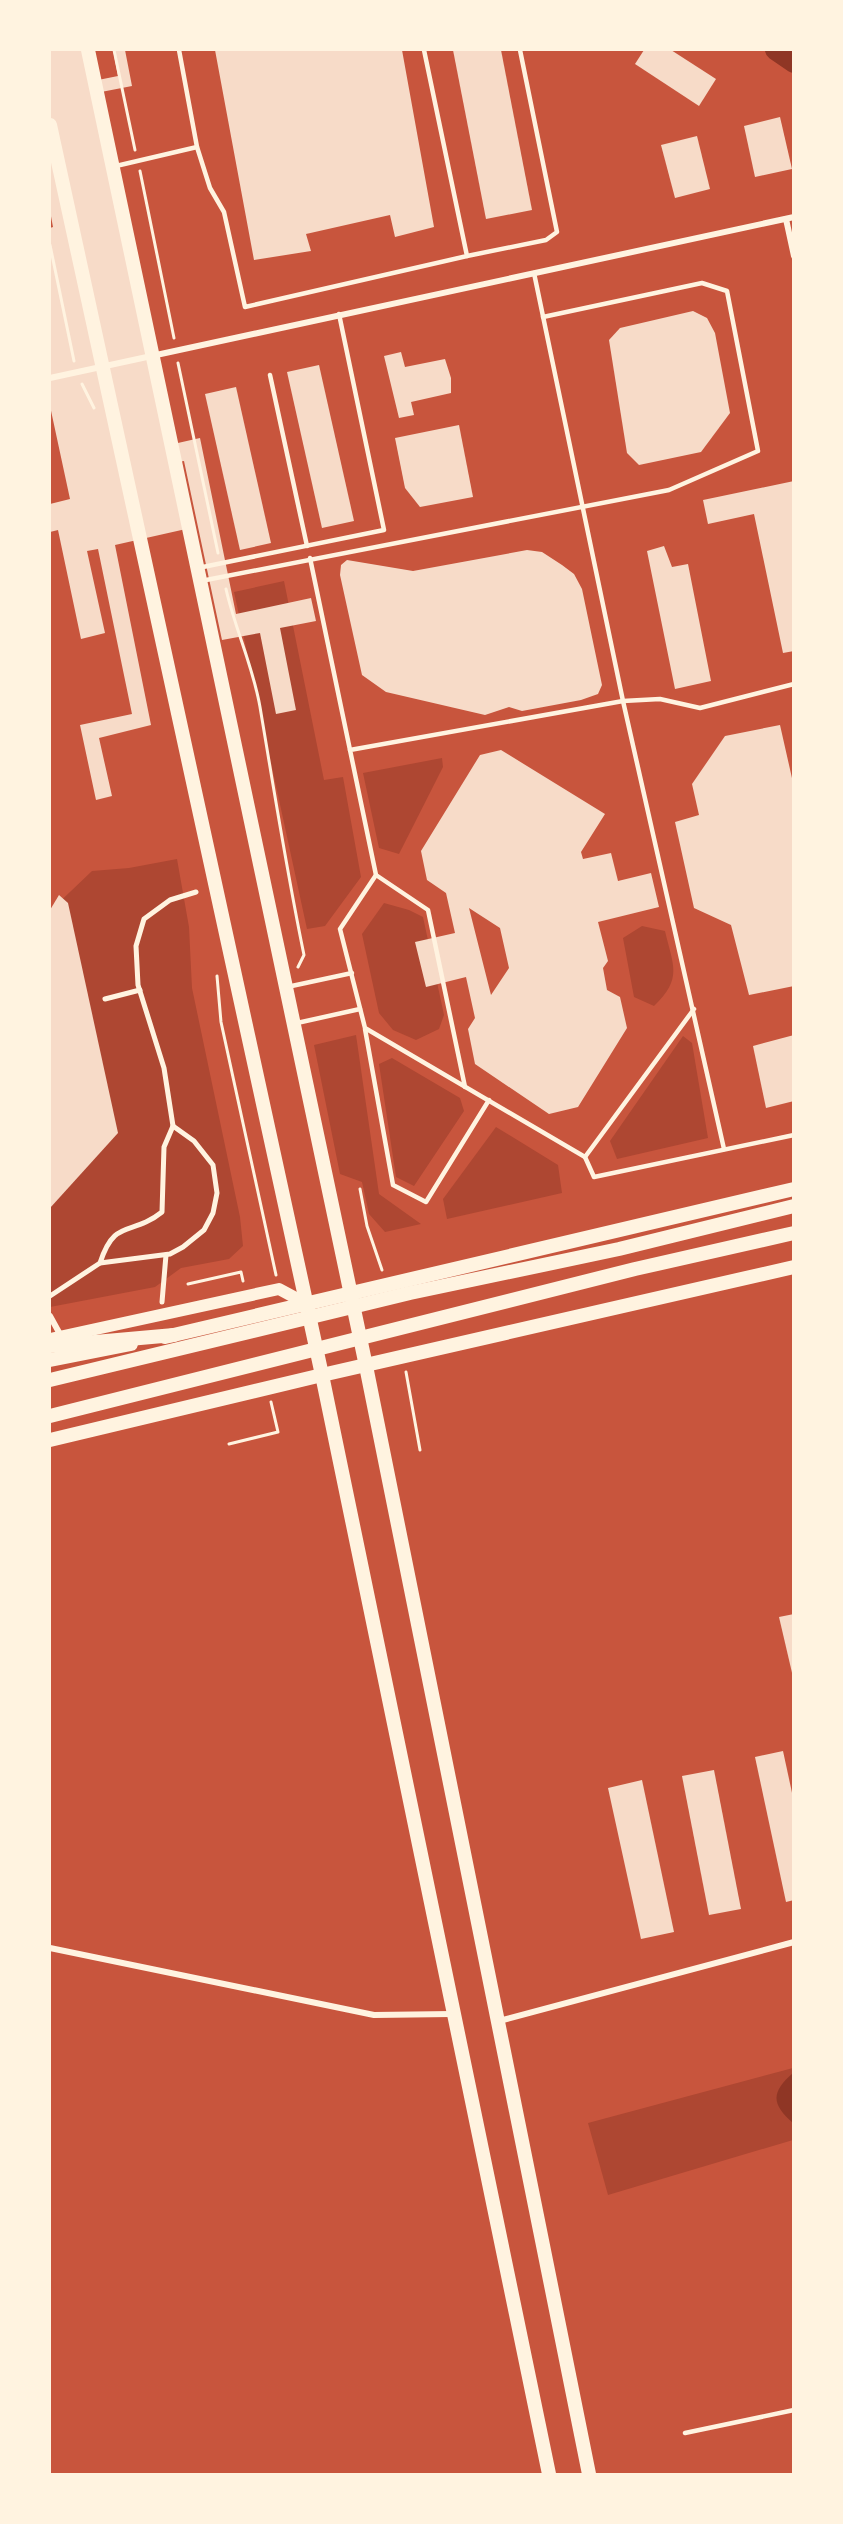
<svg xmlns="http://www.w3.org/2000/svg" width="843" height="2524" font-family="Spectral,serif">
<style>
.green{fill:#ae4732}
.water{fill:#8f3625}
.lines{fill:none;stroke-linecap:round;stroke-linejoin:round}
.canal{stroke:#8f3625;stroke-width:20}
.building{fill:#f7dbc8;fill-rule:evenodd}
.path{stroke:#fff3e0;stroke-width:3}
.service{stroke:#fff3e0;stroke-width:4.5}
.pedestrian{stroke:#fff3e0;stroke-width:5}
.minor{stroke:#fff3e0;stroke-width:6}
.secondary{stroke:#fff3e0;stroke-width:12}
.primary{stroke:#fff3e0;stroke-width:14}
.trunk{stroke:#fff3e0;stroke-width:14}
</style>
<rect width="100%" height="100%" fill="#c8553d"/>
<g class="green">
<path d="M 284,581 L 324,780 L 343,777 L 361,877 L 325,926 L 307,929 L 234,592 Z"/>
<path d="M 442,758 L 443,767 L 399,854 L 379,848 L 363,773 Z"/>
<path d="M 177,859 L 189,927 L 192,988 L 240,1217 L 243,1246 L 229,1259 L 181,1268 L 155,1287 L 50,1307 L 50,911 L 92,871 L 129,868 Z"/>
<path d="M 384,903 L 409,910 L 423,917 L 444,1015 L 439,1029 L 416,1040 L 393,1030 L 379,1013 L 362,934 Z"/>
<path d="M 642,926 L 665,931 C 673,966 683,978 654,1006 L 634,997 L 623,938 Z"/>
<path d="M 356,1035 L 379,1194 L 421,1224 L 385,1232 L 369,1214 L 362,1182 L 340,1174 L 314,1045 Z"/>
<path d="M 683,1036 L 692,1043 L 708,1138 L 617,1159 L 610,1141 Z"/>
<path d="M 392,1058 L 460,1098 L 464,1111 L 414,1186 L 396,1177 L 379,1064 Z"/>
<path d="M 496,1127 L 558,1165 L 562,1193 L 447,1219 L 443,1199 Z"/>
<path d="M 793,2068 L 793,2140 L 608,2195 L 588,2123 Z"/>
</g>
<path class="water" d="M 793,2073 L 793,2123 C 771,2104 771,2092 793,2073 Z"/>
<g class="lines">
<path class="canal" d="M 775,50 L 794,63"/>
</g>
<g class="building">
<path d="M 50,50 L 86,50 L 93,81 L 118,76 L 113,50 L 125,50 L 132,86 L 96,93 L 169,445 L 200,438 L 236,614 L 311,598 L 316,621 L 280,628 L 296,710 L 276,714 L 260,633 L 222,640 L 184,461 L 173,463 L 186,529 L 115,545 L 151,725 L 99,738 L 112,796 L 96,800 L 80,725 L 132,714 L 98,549 L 87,551 L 105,633 L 81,639 L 58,530 L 50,532 L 50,504 L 70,499 L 50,406 L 50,228 L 53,227 L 50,211 Z"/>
<path d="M 215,50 L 402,50 L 434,227 L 395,237 L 390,215 L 306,234 L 311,251 L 254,260 Z"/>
<path d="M 453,50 L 501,50 L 532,210 L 486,219 Z"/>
<path d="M 644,50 L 671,50 L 716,79 L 699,106 L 635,64 Z"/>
<path d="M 780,117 L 792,169 L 755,177 L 744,126 Z"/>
<path d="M 697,136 L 710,189 L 675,198 L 661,145 Z"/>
<path d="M 693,311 L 707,318 L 715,333 L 730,413 L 701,452 L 639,465 L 627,453 L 609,340 L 620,328 Z"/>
<path d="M 401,352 L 405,367 L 445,359 L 451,378 L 451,393 L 411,402 L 414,415 L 399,418 L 384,356 Z"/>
<path d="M 319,365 L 354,521 L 322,528 L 287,372 Z"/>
<path d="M 236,387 L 271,543 L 240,550 L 205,394 Z"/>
<path d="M 459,425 L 473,497 L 420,507 L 405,488 L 395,438 Z"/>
<path d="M 794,481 L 794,651 L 783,653 L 754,514 L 708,524 L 703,500 Z"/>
<path d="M 664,546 L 672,567 L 688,564 L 711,681 L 675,689 L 647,551 Z"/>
<path d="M 527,550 L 542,552 L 562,565 L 574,574 L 582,589 L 602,685 L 598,694 L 581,700 L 522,711 L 509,707 L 485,715 L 386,692 L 362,675 L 340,575 L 341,565 L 347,560 L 413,571 Z"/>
<path d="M 780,725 L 794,787 L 794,986 L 749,995 L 731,925 L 694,908 L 675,822 L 699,815 L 692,784 L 725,736 Z"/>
<path d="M 501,750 L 605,814 L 581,852 L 583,859 L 611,853 L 618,881 L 651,873 L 659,907 L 598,922 L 608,961 L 603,968 L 607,990 L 620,997 L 627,1028 L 578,1107 L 549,1114 L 475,1064 L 468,1029 L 475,1018 L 466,977 L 426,987 L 415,942 L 455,933 L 446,893 L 427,880 L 421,851 L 480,755 ZM 469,908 L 500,928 L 509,968 L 491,995 Z"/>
<path d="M 59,895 L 68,903 L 118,1133 L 50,1208 L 50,910 Z"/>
<path d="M 794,1035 L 794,1101 L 766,1108 L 753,1046 Z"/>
<path d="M 794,1614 L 794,1677 L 793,1677 L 779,1617 Z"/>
<path d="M 783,1751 L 794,1802 L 794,1900 L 786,1902 L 755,1757 Z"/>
<path d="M 714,1770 L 741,1909 L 709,1915 L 682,1776 Z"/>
<path d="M 642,1780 L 674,1932 L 641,1939 L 608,1788 Z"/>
</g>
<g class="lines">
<g class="path">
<path d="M 114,50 L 135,150"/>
<path d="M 140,171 L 174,338"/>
<path d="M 50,245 L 74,361"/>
<path d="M 178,363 L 218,553"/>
<path d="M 82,384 L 94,408"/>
<path d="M 226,589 C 235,629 253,666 260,707 C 274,790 287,873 304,955 L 298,967"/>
<path d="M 217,976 L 221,1022 L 276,1275"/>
<path d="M 360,1189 L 367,1226 L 382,1270"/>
<path d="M 188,1284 L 241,1272 L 243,1281"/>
<path d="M 406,1372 L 420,1450"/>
<path d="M 229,1444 L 278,1432 L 271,1402"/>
</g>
<g class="service">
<path d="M 179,50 L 197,147 L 210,188 L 224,212 L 245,307 L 467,256 L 424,50"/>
<path d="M 116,166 L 197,147"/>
<path d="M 467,256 L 546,240 L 557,232 L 520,50"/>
<path d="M 534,273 L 623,701 L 724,1149"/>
<path d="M 270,375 L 307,546"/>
<path d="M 310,558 L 350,750"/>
<path d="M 198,568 L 384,530 L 339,314"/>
<path d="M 201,581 L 669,490 L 758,451 L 727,291 L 702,283 L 543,317"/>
<path d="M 376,875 L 428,910 L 465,1087"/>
<path d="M 287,987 L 352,973"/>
<path d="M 694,1009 L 585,1157 L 365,1028 L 340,929 L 376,875 L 350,750 L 623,701 L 660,699 L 700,708 L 794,684"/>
<path d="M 297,1023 L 360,1009"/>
<path d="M 365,1029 L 393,1185 L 426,1202 L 489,1100"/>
<path d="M 585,1157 L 594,1177 L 794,1135"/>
<path d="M 685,2433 L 794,2410"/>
</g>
<g class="pedestrian">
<path d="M 105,999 L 140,990"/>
<path d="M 100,1263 C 115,1217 131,1237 162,1212 L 164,1147 L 173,1126"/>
<path d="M 50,1296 L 100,1263 L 170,1254 L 183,1247 L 204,1230 L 213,1213 L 217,1193 L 213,1165 L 194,1141 L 173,1126 L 164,1068 L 138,985 L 136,946 L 144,919 L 170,900 L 196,892"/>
<path d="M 162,1302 L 166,1255"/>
</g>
<g class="minor">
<path d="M 786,219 L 794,256"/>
<path d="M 50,378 L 794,217"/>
<path d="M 50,1316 L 61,1336"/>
<path d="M 50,1948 L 374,2015 L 452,2014"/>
<path d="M 499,2021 L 794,1942"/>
</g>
<path class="secondary" d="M 50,1339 L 279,1289 L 307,1304"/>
<g class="primary">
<path d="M 88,50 L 366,1366 L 589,2474"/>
<path d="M 50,125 L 322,1375 L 549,2474"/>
<path d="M 165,1337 L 794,1189"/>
<path d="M 50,1360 L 131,1344"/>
<path d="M 50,1440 L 322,1375 L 794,1267"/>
</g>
<g class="trunk">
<path d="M 50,1346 L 174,1335"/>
<path d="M 50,1380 L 410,1293 L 619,1249 L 794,1206"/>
<path d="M 50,1416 L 635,1269 L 794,1233"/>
</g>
</g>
<rect width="843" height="2524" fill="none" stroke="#fff3e0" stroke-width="102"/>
</svg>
